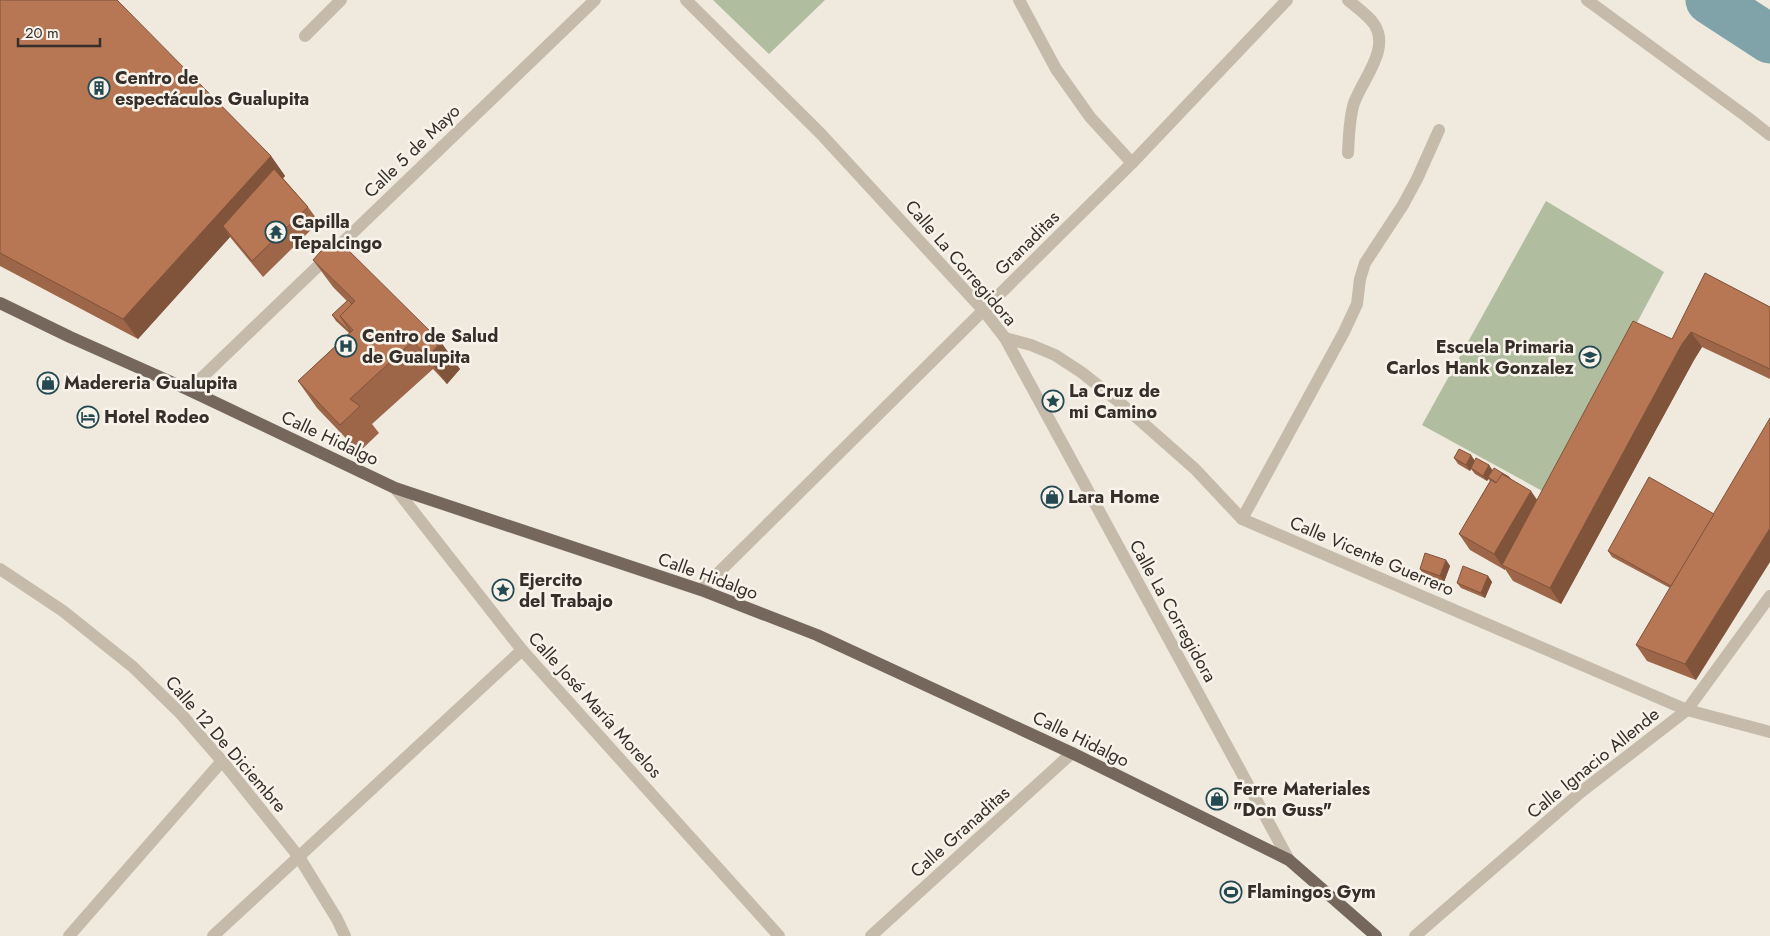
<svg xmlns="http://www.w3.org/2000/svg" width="1770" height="936" font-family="Jost,sans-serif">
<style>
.green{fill:#b0bd9f}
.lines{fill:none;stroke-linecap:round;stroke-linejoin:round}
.river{stroke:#80a3a9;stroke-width:49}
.minor{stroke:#c6baab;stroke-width:12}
.major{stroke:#75675c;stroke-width:12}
.wall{fill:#9d6648}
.shaded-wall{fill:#80533b}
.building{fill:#b77754;stroke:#80533b}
.labels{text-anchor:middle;stroke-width:5;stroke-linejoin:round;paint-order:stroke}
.poi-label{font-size:18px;font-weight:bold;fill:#352e29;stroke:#f7f3ea;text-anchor:start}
.street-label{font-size:18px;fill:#352e29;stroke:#f7f3ea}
</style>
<rect width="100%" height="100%" fill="#efe9de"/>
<g class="green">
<path d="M 713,0 L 825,0 L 769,54 Z"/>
<path d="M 1546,201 L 1664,272 L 1546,493 L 1422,425 Z"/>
</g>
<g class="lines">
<path class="river" d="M 1710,0 L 1770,39"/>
<g class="minor">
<path d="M 686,0 L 821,134 L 984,311 L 1005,338 L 1289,860"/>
<path d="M 1019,0 L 1056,69 L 1090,117 L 1132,163"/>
<path d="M 1587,0 L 1747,117 L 1770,135"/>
<path d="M 305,36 L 341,0"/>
<path d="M 1348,153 C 1349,136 1349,119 1354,103 C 1362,80 1391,49 1374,24 C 1368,15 1356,7 1348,0"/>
<path d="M 1005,338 L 1031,345 L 1055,355 L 1081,372 L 1118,401 L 1195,469 L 1242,519 L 1687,710 L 1770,732"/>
<path d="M 189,390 L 595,0"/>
<path d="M 395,488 L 522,650 L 779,936"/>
<path d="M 1242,519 L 1344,332 L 1357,304 L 1360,279 L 1365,263 L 1403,205 L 1417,179 L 1439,130"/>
<path d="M 0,569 L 63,611 L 133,667 L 181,714 L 222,761 L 299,857 L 337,919 L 345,936"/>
<path d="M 701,590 L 1132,163 L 1287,0"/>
<path d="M 69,936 L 222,761"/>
<path d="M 213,936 L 522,650"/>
<path d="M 871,936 L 1072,753"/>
<path d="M 1415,936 L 1581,792 L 1687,710 L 1770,596"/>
</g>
<path class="major" d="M 0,303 L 70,337 L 189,390 L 395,488 L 701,590 L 817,635 L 1072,753 L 1289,860 L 1376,936"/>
</g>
<g class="wall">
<path d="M 0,0 L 271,156 L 285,176 L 283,178 L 308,207 L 319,222 L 263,277 L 230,237 L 138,339 L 0,266 Z"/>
<path d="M 313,260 L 460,369 L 447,384 L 433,369 L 372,424 L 379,433 L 359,452 L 317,408 L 298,381 L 349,333 L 336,321 L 332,315 L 347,301 L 333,287 Z"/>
<path d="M 1705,273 L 1770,307 L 1770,379 L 1702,347 L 1694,360 L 1561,604 L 1513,581 L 1505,569 L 1505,570 L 1470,550 L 1459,534 L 1490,481 L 1488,479 L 1487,481 L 1475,474 L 1471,469 L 1470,471 L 1458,464 L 1454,458 L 1475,461 L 1489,465 L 1492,470 L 1509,477 L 1537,500 L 1672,339 Z"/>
<path d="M 1714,514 L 1696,680 L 1647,661 L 1636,645 L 1670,588 L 1612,557 L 1608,551 Z"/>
<path d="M 1446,560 L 1450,566 L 1444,582 L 1423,574 L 1420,569 Z"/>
<path d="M 1488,576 L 1492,582 L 1485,598 L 1461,588 L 1457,583 Z"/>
</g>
<g class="shaded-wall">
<path d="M 271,156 L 285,176 L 231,236 L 223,226 L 230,237 L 138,339 L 123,319 Z"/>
<path d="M 1691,332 L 1702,347 L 1694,360 L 1561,604 L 1550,588 L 1682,344 Z"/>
<path d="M 441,342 L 460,369 L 447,384 L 427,357 Z"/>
<path d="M 1471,455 L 1475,461 L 1470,471 L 1466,465 Z"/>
<path d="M 1489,465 L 1493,471 L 1487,481 L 1483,476 Z"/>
<path d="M 1531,491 L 1542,507 L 1502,565 L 1505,569 L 1505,570 L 1494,554 Z"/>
<path d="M 1770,528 L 1770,562 L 1696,680 L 1685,664 Z"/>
<path d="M 1446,560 L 1450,566 L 1444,582 L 1440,576 Z"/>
<path d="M 1488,576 L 1492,582 L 1485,598 L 1481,593 Z"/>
</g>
<g class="building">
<path d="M 0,0 L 117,0 L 271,156 L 123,319 L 0,253 Z"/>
<path d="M 274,169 L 308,207 L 252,261 L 223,226 Z"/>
<path d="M 334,236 L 441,342 L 427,357 L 413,341 L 350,399 L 360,406 L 340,425 L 298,381 L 353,330 L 340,316 L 355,301 L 313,260 Z"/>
<path d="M 1705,273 L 1770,307 L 1770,369 L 1691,332 L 1682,344 L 1550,588 L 1502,565 L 1633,321 L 1672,339 Z"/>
<path d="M 348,300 L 352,304 L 340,316 L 351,332 L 350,332 L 332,315 Z"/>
<path d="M 1770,418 L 1770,528 L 1685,664 L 1636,645 Z"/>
<path d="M 1459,449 L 1471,455 L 1466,465 L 1454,458 Z"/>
<path d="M 1476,458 L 1489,465 L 1483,476 L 1471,468 Z"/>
<path d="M 1494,468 L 1509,477 L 1509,478 L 1502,474 L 1497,483 L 1488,477 Z"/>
<path d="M 1502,474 L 1531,491 L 1494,554 L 1459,534 L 1491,480 L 1496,483 Z"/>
<path d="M 1649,477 L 1714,514 L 1671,586 L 1608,551 Z"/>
<path d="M 1425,553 L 1446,560 L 1440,576 L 1420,569 Z"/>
<path d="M 1463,566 L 1488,576 L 1481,593 L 1457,583 Z"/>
</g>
<defs>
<g id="building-ring" transform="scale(1.125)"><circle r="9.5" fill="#f7f3ea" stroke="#244951" stroke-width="1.5"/><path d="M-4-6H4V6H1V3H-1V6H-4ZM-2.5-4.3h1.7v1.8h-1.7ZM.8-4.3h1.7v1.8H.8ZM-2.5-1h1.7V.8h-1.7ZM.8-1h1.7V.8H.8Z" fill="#244951"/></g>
<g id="temple-ring" transform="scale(1.125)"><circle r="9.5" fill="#f7f3ea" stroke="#244951" stroke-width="1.5"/><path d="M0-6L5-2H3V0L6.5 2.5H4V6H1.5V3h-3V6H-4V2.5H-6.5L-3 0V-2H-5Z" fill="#244951"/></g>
<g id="hospital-ring" transform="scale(1.125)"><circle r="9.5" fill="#f7f3ea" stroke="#244951" stroke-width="1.5"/><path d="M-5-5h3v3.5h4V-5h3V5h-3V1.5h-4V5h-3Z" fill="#244951"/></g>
<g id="school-ring" transform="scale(1.125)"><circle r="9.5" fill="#f7f3ea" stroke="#244951" stroke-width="1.5"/><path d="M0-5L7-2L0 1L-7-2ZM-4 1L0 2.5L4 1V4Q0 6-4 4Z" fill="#244951"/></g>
<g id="shop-ring" transform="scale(1.125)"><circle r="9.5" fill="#f7f3ea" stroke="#244951" stroke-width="1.5"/><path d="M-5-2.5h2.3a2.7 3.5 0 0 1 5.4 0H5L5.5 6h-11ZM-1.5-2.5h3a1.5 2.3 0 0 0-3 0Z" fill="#244951"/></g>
<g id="sight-ring" transform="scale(1.125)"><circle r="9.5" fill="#f7f3ea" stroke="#244951" stroke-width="1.5"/><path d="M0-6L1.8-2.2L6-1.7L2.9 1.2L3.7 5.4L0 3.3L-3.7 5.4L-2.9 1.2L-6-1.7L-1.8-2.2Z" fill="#244951"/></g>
<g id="hotel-ring" transform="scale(1.125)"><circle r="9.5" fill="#f7f3ea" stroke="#244951" stroke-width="1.5"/><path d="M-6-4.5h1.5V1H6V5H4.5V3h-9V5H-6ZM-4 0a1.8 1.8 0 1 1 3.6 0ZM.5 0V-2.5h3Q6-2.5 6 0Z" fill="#244951"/></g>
<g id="stadium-ring" transform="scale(1.125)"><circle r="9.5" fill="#f7f3ea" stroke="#244951" stroke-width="1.5"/><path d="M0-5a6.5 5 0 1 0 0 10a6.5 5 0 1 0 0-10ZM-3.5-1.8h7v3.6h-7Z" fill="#244951"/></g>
</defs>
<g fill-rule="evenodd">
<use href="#building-ring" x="99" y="88"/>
<use href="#temple-ring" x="276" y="232"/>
<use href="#hospital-ring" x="346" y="346"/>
<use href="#school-ring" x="1590" y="357"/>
<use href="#shop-ring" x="48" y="383"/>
<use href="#sight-ring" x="1053" y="401"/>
<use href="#hotel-ring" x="88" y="417"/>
<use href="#shop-ring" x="1052" y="497"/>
<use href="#sight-ring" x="503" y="590"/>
<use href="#shop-ring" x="1217" y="799"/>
<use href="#stadium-ring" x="1231" y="892"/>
</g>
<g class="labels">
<g class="poi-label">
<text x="115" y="84">Centro de<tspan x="115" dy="21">espectáculos Gualupita</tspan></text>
<text x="292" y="228">Capilla<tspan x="292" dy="21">Tepalcingo</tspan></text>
<text x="362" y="342">Centro de Salud<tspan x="362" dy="21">de Gualupita</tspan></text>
<text x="1574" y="353" text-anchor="end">Escuela Primaria<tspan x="1574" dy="21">Carlos Hank Gonzalez</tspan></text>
<text x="64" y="389">Madereria Gualupita</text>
<text x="1069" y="397">La Cruz de<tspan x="1069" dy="21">mi Camino</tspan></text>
<text x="104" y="423">Hotel Rodeo</text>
<text x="1068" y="503">Lara Home</text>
<text x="519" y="586">Ejercito<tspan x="519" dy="21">del Trabajo</tspan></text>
<text x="1233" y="795">Ferre Materiales<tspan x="1233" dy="21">"Don Guss"</tspan></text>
<text x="1247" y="898">Flamingos Gym</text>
</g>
<g class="street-label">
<text transform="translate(412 151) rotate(-44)" y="6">Calle 5 de Mayo</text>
<text transform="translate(1027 243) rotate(-45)" y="6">Granaditas</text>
<text transform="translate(961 263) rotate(49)" y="6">Calle La Corregidora</text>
<text transform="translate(330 438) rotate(25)" y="6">Calle Hidalgo</text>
<text transform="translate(1372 556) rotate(23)" y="6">Calle Vicente Guerrero</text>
<text transform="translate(708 576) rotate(20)" y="6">Calle Hidalgo</text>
<text transform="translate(1173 611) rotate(61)" y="6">Calle La Corregidora</text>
<text transform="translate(595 705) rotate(48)" y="6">Calle José María Morelos</text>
<text transform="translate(1081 739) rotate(26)" y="6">Calle Hidalgo</text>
<text transform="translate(226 744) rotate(49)" y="6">Calle 12 De Diciembre</text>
<text transform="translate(1593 763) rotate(-39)" y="6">Calle Ignacio Allende</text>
<text transform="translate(960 832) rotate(-42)" y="6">Calle Granaditas</text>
</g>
</g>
<path d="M18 38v8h82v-8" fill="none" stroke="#352e29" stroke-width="2.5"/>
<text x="25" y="38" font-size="15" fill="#352e29" stroke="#f7f3ea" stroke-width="4" paint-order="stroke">20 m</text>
</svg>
